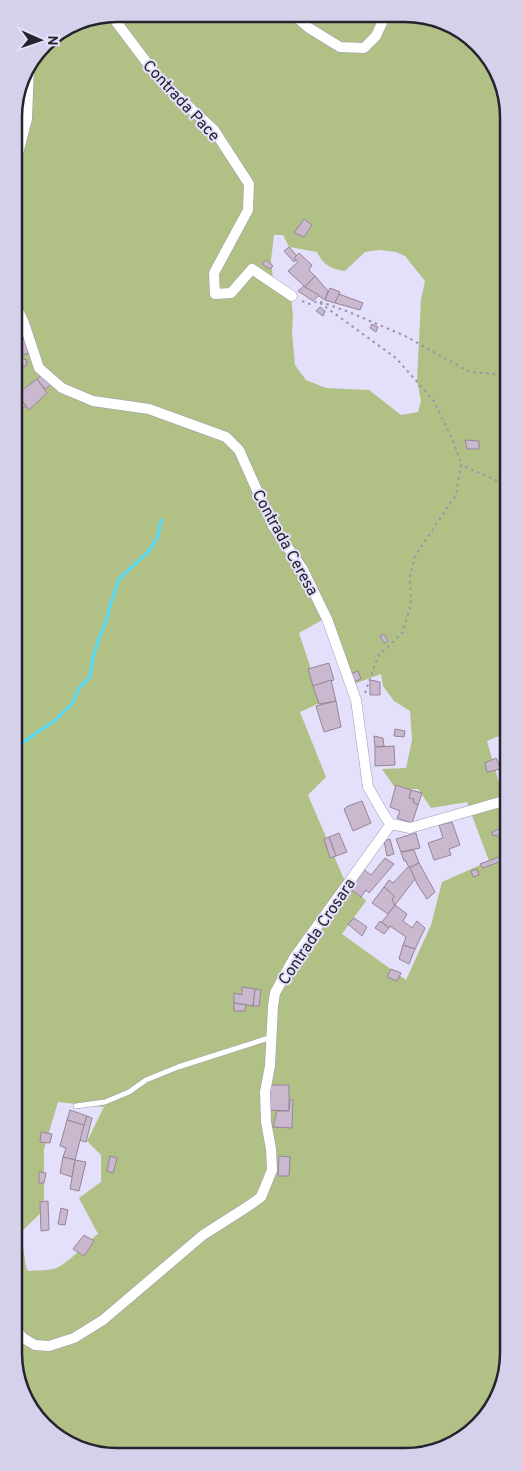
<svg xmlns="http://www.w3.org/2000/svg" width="522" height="1471" font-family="Overpass,sans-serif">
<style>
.green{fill:#b1c085;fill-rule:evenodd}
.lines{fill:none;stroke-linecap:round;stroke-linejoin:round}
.stream{stroke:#55dbfb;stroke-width:3}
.building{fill:#cab8ce;stroke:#968599}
.service-casing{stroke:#9d9ab3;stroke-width:6}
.minor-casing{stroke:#9d9ab3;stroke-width:11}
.path{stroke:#9895a9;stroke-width:2;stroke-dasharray:2.5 4;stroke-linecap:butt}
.service{stroke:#fff;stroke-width:5}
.minor{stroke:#fff;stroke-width:10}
.labels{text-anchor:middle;stroke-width:4;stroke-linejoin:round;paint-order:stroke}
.street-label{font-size:16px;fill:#25232d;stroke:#e4e0fb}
.rim{fill:none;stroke:#25232d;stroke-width:2.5}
</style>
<rect width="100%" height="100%" fill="#e4e0fb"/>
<path class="green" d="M 118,14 L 425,16 L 478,44 L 506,97 L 507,733 L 487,741 L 503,797 L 507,796 L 508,1360 L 483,1422 L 425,1455 L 97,1455 L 44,1427 L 16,1374 L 14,111 L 24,72 L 49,40 L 78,22 ZM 274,235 L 283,235 L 289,247 L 317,252 C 323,265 331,269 345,271 L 365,252 L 379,250 L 396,252 L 405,256 L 425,281 L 421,299 L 417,381 L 421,401 L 418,412 L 401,415 L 369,390 L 326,388 L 306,380 L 295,365 L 292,333 L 293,314 L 291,298 L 273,280 L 271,260 ZM 329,616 L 354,684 L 381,674 L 383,686 L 394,701 L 410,711 L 412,740 L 406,768 L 382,769 L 396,789 L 418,789 L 431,808 L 467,802 L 489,861 L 442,882 L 431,925 L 406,980 L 342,934 L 366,901 L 343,877 L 308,795 L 326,777 L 300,712 L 322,702 L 299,633 ZM 58,1102 L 104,1107 L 87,1141 L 101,1155 L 101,1182 L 79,1198 L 98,1234 C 85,1243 67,1266 53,1269 C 45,1271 36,1270 28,1271 L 26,1267 L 21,1232 L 44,1210 L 44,1149 Z"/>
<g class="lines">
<path class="stream" d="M 15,749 L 36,733 L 53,722 L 72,704 L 79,688 L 90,677 L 93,658 L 99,638 L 106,621 L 111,602 L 119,579 L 149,551 L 158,536 L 161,520"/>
</g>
<g class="building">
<path d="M 304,219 L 312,225 L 304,237 L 294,233 Z"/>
<path d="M 289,247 L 297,256 L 294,258 L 296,260 L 294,262 L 284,251 Z"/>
<path d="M 299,253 L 312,265 L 309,270 L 315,276 L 305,287 L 288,271 L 298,262 L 294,258 Z"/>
<path d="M 266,260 L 273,266 L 270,269 L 262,264 Z"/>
<path d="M 315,276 L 328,291 L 325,300 L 305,287 Z"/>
<path d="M 304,286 L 305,287 L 319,295 L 313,301 L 298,291 Z"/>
<path d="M 330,288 L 340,292 L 335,303 L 325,300 Z"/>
<path d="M 339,294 L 363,303 L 360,310 L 335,303 Z"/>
<path d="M 320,307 L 325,311 L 323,316 L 316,311 Z"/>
<path d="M 372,324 L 378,327 L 376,332 L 370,328 Z"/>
<path d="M 27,338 L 28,354 L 14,355 L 14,340 Z"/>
<path d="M 18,357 L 27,360 L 26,366 L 20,368 L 15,367 Z"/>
<path d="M 43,374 L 51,384 L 45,389 L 37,379 Z"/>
<path d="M 37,379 L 47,393 L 29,410 L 17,394 Z"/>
<path d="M 14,390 L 26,406 L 14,414 Z"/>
<path d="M 465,440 L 479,441 L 479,449 L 467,449 Z"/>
<path d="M 384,634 L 388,641 L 384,643 L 380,636 Z"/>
<path d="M 329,663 L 334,680 L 313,686 L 308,669 Z"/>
<path d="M 358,671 L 361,679 L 354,682 L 350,674 Z"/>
<path d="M 331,680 L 336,701 L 319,704 L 313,686 Z"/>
<path d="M 370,680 L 380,682 L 380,695 L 370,695 Z"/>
<path d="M 336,701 L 341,727 L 324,732 L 316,706 Z"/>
<path d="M 395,729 L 405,731 L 404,737 L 394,736 Z"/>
<path d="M 374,736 L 383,738 L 384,746 L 375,747 Z"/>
<path d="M 394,746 L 395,765 L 375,766 L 375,747 Z"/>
<path d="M 496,758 L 501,769 L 487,772 L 485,763 Z"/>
<path d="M 396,785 L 411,790 L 409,798 L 414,799 L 413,802 L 418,805 L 412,823 L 397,818 L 400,811 L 390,807 Z"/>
<path d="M 411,790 L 422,793 L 418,805 L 413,802 L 414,799 L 409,798 Z"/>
<path d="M 362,801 L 371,823 L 353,831 L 344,809 L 348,806 Z"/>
<path d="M 452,822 L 460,845 L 449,849 L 451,855 L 434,860 L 428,843 L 443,838 L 439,825 Z"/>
<path d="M 503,827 L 506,832 L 503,833 L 504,837 L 500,839 L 497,835 L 493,836 L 492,832 Z"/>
<path d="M 339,833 L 347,852 L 336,856 L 329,837 Z"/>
<path d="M 416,833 L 420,848 L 401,852 L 396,839 Z"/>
<path d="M 329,837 L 336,856 L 330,858 L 324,839 Z"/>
<path d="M 390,839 L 394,854 L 387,856 L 384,841 Z"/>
<path d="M 414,850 L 419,863 L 409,868 L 406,861 L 404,861 L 401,852 Z"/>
<path d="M 507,854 L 507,859 L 483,868 L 480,864 Z"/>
<path d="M 385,858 L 394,864 L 369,893 L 366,890 L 361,897 L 349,888 L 363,869 L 371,875 Z"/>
<path d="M 419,863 L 435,892 L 427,899 L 419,887 L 409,868 Z"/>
<path d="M 409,866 L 415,879 L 395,905 L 392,900 L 394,896 L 384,887 L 389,880 L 393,883 Z"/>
<path d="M 477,869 L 479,875 L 473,877 L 471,871 Z"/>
<path d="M 384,887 L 394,896 L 392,900 L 395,905 L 388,914 L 372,903 Z"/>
<path d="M 395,905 L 407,914 L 403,921 L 412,928 L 417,921 L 425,928 L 415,949 L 403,945 L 406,937 L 390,926 L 389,928 L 382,922 Z"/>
<path d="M 354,918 L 367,927 L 362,936 L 348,924 Z"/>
<path d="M 380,921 L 389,928 L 384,934 L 375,928 Z"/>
<path d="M 403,945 L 415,949 L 409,964 L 399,959 Z"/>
<path d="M 391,969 L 401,973 L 397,981 L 387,977 Z"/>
<path d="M 242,987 L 255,989 L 253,1006 L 234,1003 L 234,993 L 242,995 Z"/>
<path d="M 255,989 L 261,990 L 259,1006 L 253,1006 Z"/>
<path d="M 234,1003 L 246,1005 L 245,1011 L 234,1011 Z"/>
<path d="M 270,1085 L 289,1085 L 289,1111 L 270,1110 Z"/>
<path d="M 290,1100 L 293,1100 L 292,1128 L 273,1127 L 277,1111 L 289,1111 Z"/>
<path d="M 70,1110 L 87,1116 L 84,1125 L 67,1120 Z"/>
<path d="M 87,1116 L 92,1118 L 86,1142 L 79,1140 Z"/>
<path d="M 67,1120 L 84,1125 L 75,1160 L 63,1157 L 66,1148 L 60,1146 Z"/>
<path d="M 41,1132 L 52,1134 L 50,1143 L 40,1142 Z"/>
<path d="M 110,1156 L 117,1158 L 113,1173 L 107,1171 Z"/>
<path d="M 279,1156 L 290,1157 L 289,1176 L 278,1176 Z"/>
<path d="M 63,1157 L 75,1160 L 72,1177 L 60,1173 Z"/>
<path d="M 75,1160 L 86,1162 L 79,1191 L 70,1189 Z"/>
<path d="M 39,1172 L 46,1173 L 44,1183 L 39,1183 Z"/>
<path d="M 48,1201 L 49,1230 L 41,1231 L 40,1202 Z"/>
<path d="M 61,1208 L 68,1210 L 65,1225 L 58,1224 Z"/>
<path d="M 84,1235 L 94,1241 L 84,1256 L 73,1249 Z"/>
</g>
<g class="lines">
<g class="service-casing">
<path id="service" d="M 76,1106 L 105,1102 L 129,1092 L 146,1080 L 178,1067 L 272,1037"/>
</g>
<g class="minor-casing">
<g id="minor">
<path d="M 111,15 L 160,80 L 214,130 L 249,184 L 248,210 L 214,273 L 215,294 L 231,293 L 252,269 L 292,296"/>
<path d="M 294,15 L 309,28 L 340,47 L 364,48 L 376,36 L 385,16"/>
<path d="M 14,165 L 16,161 L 27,119 L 29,66"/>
<path d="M 14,302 L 24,323 L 39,368 L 62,388 L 93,401 L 149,409 L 226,437 L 239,450 L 273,526 L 302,568 L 327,619 L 356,700 L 368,787 L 386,818 L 391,824 L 410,828 L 507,800"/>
<path d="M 16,1329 L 23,1338 L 35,1345 L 49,1346 L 74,1338 L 103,1320 L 203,1235 L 247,1207 L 261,1197 L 272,1170 L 271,1149 L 266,1122 L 265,1092 L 270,1066 L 273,1006 L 275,993 L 294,958 L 391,824"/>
</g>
</g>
<g class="path">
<path d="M 302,301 L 310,304 L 318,301 L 349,312 L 405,336 L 470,372 L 507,375"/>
<path d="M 320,303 L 396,358 L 434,401 L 454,443 L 461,464"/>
<path d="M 365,693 L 378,656 L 403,632 L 411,604 L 410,577 L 415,556 L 456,495 L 461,465 L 507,485"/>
<path d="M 456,1437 L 476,1418 L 487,1410"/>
</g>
<use href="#service" class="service"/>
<use href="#minor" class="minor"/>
</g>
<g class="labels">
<g class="street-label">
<text transform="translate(182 100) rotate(47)" y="6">Contrada Pace</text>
<text transform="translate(286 542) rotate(61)" y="6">Contrada Ceresa</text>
<text transform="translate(316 931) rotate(-56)" y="6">Contrada Crosara</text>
</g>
</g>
<path d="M0 0H522V1471H0ZM117 22H405A95 95 0 0 1 500 117V1353A95 95 0 0 1 405 1448H117A95 95 0 0 1 22 1353V117A95 95 0 0 1 117 22Z" fill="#d5d1eb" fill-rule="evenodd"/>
<path class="rim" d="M117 22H405A95 95 0 0 1 500 117V1353A95 95 0 0 1 405 1448H117A95 95 0 0 1 22 1353V117A95 95 0 0 1 117 22Z"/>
<g transform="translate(40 40) rotate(92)" stroke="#e4e0fb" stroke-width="4" paint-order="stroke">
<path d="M0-4L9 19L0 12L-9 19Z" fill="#25232d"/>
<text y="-8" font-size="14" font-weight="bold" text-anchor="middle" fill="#25232d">N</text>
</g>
</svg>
